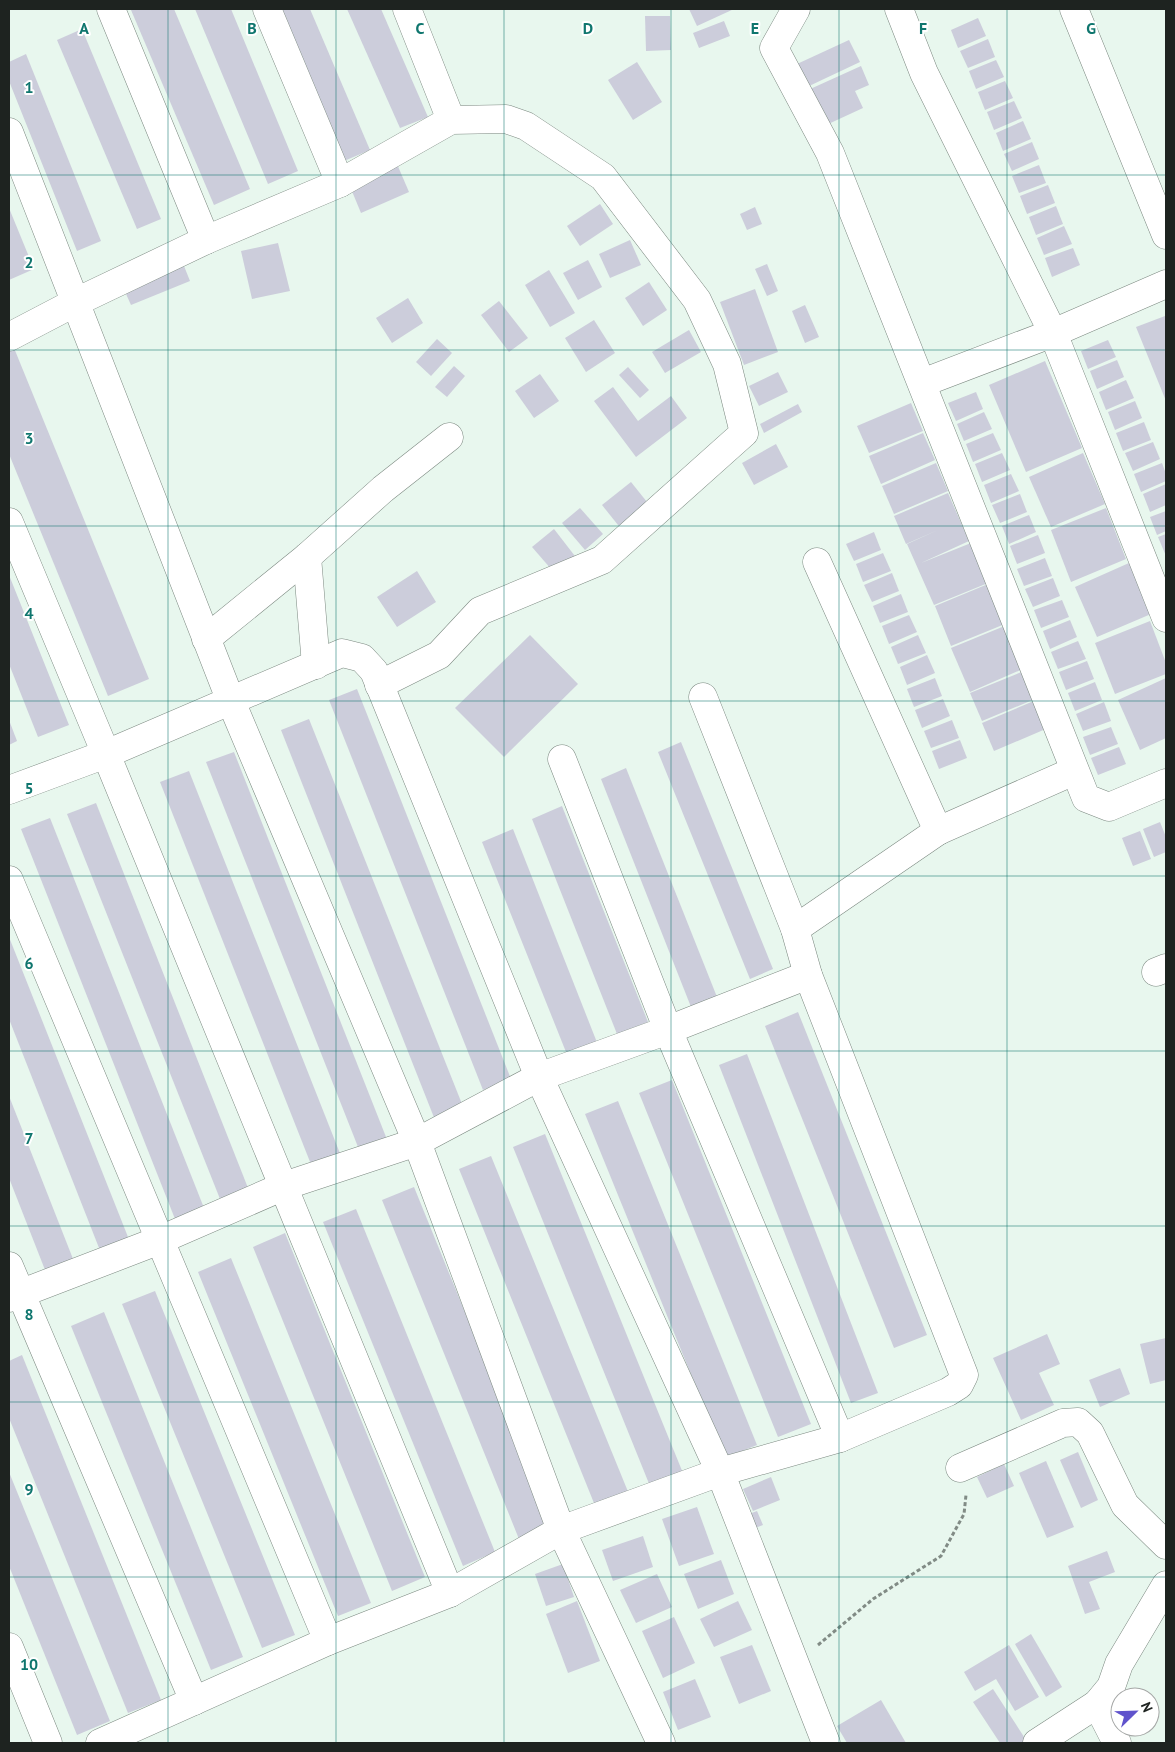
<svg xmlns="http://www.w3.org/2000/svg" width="1175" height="1752" font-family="'PT Sans',sans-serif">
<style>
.building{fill:#cccddb}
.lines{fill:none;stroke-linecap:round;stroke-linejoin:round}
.street-casing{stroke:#7c8981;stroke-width:29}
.secondary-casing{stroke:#7c8981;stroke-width:29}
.path{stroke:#818b85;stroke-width:3;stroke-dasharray:4 2.5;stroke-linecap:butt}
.street{stroke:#fff;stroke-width:28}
.secondary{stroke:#fff;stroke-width:28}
.grid{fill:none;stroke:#0f766e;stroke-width:1;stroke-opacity:0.55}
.grid-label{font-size:16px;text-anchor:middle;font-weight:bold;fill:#0f766e;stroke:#fff;stroke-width:4;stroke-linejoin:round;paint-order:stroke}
</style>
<rect width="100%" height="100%" fill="#e8f7ee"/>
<g class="building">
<path d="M 134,9 L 174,9 L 250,189 L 214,205 L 131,10 Z"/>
<path d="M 195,9 L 231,9 L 298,171 L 268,184 Z"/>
<path d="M 279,9 L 310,9 L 370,150 L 344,161 Z"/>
<path d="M 347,9 L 381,9 L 428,117 L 400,128 Z"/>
<path d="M 689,9 L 734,9 L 697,26 Z"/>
<path d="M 645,16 L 670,16 L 671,50 L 646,51 Z"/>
<path d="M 978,18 L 986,36 L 958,48 L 951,30 Z"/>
<path d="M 724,21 L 730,36 L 699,48 L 693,33 Z"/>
<path d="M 82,29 L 161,219 L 137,229 L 57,40 Z"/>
<path d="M 988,39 L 995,57 L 968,68 L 960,51 Z"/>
<path d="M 849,40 L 860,62 L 807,87 L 797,64 Z"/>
<path d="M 26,54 L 101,241 L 77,251 L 9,81 L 9,62 Z"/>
<path d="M 996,60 L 1004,77 L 976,89 L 969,71 Z"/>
<path d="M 637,62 L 662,102 L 633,120 L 608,80 Z"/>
<path d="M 861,66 L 869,85 L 855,91 L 863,108 L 824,126 L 808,90 Z"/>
<path d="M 1005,81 L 1013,98 L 985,110 L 978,92 Z"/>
<path d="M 1014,101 L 1022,118 L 994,130 L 987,112 Z"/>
<path d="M 1023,121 L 1031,139 L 1003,151 L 996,133 Z"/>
<path d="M 1032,142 L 1039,159 L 1012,171 L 1004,154 Z"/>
<path d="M 397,164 L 409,192 L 361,213 L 349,184 Z"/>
<path d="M 1039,165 L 1046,183 L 1019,193 L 1012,176 Z"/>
<path d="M 1048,185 L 1055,203 L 1027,214 L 1020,196 Z"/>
<path d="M 600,204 L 613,224 L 580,246 L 567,226 Z"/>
<path d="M 1056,206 L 1063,224 L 1036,235 L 1029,217 Z"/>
<path d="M 755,207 L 762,224 L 747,230 L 740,214 Z"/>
<path d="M 9,208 L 34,269 L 9,280 Z"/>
<path d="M 1064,226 L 1072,244 L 1044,255 L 1037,238 Z"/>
<path d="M 630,240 L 641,265 L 610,278 L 599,254 Z"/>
<path d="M 278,243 L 290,291 L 252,299 L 241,251 Z"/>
<path d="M 1073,248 L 1080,265 L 1052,277 L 1045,258 Z"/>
<path d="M 588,260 L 602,287 L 578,300 L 563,273 Z"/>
<path d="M 182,261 L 190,281 L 131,305 L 122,285 Z"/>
<path d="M 767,264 L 778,291 L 767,296 L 755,269 Z"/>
<path d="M 549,270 L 575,313 L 550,327 L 525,285 Z"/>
<path d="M 649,282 L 667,310 L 643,326 L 625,298 Z"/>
<path d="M 755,289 L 778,352 L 744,365 L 720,302 Z"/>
<path d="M 408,298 L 423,323 L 392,343 L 376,318 Z"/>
<path d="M 499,301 L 528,338 L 509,352 L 481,315 Z"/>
<path d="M 805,305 L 819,337 L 805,343 L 792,311 Z"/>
<path d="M 1165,316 L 1166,320 L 1166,401 L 1136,327 Z"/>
<path d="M 594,320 L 615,353 L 586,372 L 565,338 Z"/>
<path d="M 689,330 L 701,352 L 665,373 L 652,352 Z"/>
<path d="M 437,339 L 452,353 L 431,376 L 416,362 Z"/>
<path d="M 1108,340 L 1116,357 L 1088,369 L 1081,351 Z"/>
<path d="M 14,348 L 149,679 L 108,696 L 9,454 L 9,350 Z"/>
<path d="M 1117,360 L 1124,377 L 1097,389 L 1090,371 Z"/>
<path d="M 1045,361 L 1082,448 L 1026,472 L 989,385 Z"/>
<path d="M 454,366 L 465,376 L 447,397 L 435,387 Z"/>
<path d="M 628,367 L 649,390 L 640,398 L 619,375 Z"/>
<path d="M 778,372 L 788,392 L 759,406 L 749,386 Z"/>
<path d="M 540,374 L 559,401 L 534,418 L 515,391 Z"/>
<path d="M 1126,380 L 1134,398 L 1106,410 L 1099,392 Z"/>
<path d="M 613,387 L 638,421 L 671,396 L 687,418 L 636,457 L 594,401 Z"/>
<path d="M 976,392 L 983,409 L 956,421 L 948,403 Z"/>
<path d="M 1135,401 L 1142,418 L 1115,430 L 1108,412 Z"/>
<path d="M 911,403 L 923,431 L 869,453 L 857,426 Z"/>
<path d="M 798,404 L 802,412 L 764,433 L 760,424 Z"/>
<path d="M 984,412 L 992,429 L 964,441 L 957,424 Z"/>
<path d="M 1144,422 L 1151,440 L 1123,451 L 1116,433 Z"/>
<path d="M 923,433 L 935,460 L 881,484 L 869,456 Z"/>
<path d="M 993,433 L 1001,450 L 973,462 L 966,444 Z"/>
<path d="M 1153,442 L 1160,459 L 1133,471 L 1125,453 Z"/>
<path d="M 776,444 L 788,467 L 754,485 L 742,463 Z"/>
<path d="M 1002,453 L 1010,470 L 982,482 L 975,464 Z"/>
<path d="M 1083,453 L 1105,504 L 1051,527 L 1029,477 Z"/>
<path d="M 936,463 L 948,491 L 894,514 L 882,486 Z"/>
<path d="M 1162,463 L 1166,474 L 1166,481 L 1141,492 L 1134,474 Z"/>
<path d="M 1011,474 L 1019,491 L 991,503 L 984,485 Z"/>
<path d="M 631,482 L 651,507 L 622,530 L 602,505 Z"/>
<path d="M 1166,484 L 1166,505 L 1150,512 L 1143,494 Z"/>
<path d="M 948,493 L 969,541 L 921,563 L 971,543 L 988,583 L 934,605 L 907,544 L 938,530 L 906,544 L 894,516 Z"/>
<path d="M 1020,494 L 1027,512 L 1000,523 L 992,505 Z"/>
<path d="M 580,508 L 603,534 L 585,550 L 562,523 Z"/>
<path d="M 1106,508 L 1126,559 L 1071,582 L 1051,530 Z"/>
<path d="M 1166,511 L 1166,531 L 1157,535 L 1150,517 Z"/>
<path d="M 1029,515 L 1036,532 L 1009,544 L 1002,526 Z"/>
<path d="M 554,529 L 578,560 L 558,577 L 532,547 Z"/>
<path d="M 874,532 L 881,550 L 854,561 L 846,544 Z"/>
<path d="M 1166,534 L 1166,556 L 1158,537 Z"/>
<path d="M 1038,535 L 1045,553 L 1017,564 L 1010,546 Z"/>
<path d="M 883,553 L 891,571 L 863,582 L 856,564 Z"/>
<path d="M 1045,558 L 1052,576 L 1024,586 L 1017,569 Z"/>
<path d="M 1129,563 L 1151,614 L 1097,637 L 1075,587 Z"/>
<path d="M 417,571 L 436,602 L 397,627 L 377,597 Z"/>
<path d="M 892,573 L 899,591 L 872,602 L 864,585 Z"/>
<path d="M 9,575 L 69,725 L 38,737 L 9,664 Z"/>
<path d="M 1053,578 L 1060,596 L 1033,607 L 1025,589 Z"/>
<path d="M 988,584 L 1005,624 L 951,646 L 935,606 Z"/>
<path d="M 901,594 L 908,612 L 880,623 L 873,606 Z"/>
<path d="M 1062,600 L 1069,617 L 1041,628 L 1034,610 Z"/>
<path d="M 909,615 L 917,632 L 889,644 L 882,626 Z"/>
<path d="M 1070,620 L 1077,637 L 1050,649 L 1043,631 Z"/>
<path d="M 1150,621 L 1166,663 L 1166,674 L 1115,694 L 1095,643 Z"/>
<path d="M 1007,625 L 1025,668 L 970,692 L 951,648 Z"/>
<path d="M 530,635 L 578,684 L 504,757 L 455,708 Z"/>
<path d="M 918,635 L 926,653 L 898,664 L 891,647 Z"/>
<path d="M 1078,641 L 1086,659 L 1058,669 L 1051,652 Z"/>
<path d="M 927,655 L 935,673 L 907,685 L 900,667 Z"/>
<path d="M 1087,661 L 1094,679 L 1066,690 L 1059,672 Z"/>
<path d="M 1024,671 L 1035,699 L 982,721 L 970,693 Z"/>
<path d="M 935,678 L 942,696 L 914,707 L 907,689 Z"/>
<path d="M 1166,678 L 1166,738 L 1140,750 L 1118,700 Z"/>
<path d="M 1095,682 L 1102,700 L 1075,711 L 1068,693 Z"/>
<path d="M 357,689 L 511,1079 L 483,1090 L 329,700 Z"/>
<path d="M 943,699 L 950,716 L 922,728 L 915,710 Z"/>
<path d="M 1036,700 L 1048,728 L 994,751 L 982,723 Z"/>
<path d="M 1104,702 L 1111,721 L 1083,731 L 1076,714 Z"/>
<path d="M 309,719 L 464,1109 L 435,1120 L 281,730 Z"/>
<path d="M 9,720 L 17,741 L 9,745 Z"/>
<path d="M 952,720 L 959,738 L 931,748 L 924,731 Z"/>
<path d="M 1111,727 L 1118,744 L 1090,755 L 1083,737 Z"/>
<path d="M 960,740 L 967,758 L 939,769 L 932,751 Z"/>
<path d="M 681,742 L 773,969 L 750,979 L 658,752 Z"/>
<path d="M 1119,747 L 1126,764 L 1098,775 L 1091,758 Z"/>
<path d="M 234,752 L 388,1142 L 360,1152 L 206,762 Z"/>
<path d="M 626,768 L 717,997 L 691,1007 L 601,779 Z"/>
<path d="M 189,771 L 343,1161 L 314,1172 L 160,782 Z"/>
<path d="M 96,803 L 250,1193 L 222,1204 L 67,814 Z"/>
<path d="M 562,806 L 648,1022 L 617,1034 L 532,819 Z"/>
<path d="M 50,818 L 204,1208 L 175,1219 L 21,829 Z"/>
<path d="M 1160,822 L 1166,837 L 1166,852 L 1154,857 L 1143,829 Z"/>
<path d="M 513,829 L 598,1045 L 568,1057 L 482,842 Z"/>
<path d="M 1140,831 L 1151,859 L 1133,866 L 1122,838 Z"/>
<path d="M 9,937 L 130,1242 L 101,1253 L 9,1019 Z"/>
<path d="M 798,1012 L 927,1335 L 894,1348 L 765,1026 Z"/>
<path d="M 747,1054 L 878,1393 L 851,1403 L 719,1065 Z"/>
<path d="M 672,1080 L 811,1424 L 778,1437 L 639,1093 Z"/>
<path d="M 9,1096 L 75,1264 L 47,1275 L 9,1178 Z"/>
<path d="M 618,1101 L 757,1445 L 725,1458 L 585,1114 Z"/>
<path d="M 545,1134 L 685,1478 L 652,1491 L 513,1147 Z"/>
<path d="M 491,1156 L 631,1499 L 598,1513 L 459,1169 Z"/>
<path d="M 414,1187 L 554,1531 L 521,1544 L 382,1200 Z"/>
<path d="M 356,1209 L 495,1552 L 463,1566 L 323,1222 Z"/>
<path d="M 285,1233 L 425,1577 L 392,1591 L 253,1247 Z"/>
<path d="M 231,1258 L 371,1603 L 338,1616 L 198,1272 Z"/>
<path d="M 155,1291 L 295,1635 L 262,1648 L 122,1304 Z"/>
<path d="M 104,1312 L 243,1657 L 211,1670 L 71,1326 Z"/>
<path d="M 1047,1334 L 1060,1364 L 1039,1373 L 1054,1405 L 1021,1420 L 993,1358 Z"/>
<path d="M 1166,1338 L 1166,1380 L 1150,1384 L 1140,1344 Z"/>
<path d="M 22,1355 L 161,1700 L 128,1713 L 9,1418 L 9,1361 Z"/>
<path d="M 1120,1368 L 1130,1394 L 1100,1407 L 1089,1380 Z"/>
<path d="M 1078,1452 L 1098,1500 L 1081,1508 L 1060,1460 Z"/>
<path d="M 1046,1461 L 1074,1527 L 1047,1538 L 1019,1473 Z"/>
<path d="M 1004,1464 L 1014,1486 L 987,1498 L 977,1477 Z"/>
<path d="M 9,1472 L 110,1721 L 77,1735 L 9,1566 Z"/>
<path d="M 771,1477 L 780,1500 L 753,1511 L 743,1489 Z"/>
<path d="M 697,1507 L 714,1554 L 679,1566 L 662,1519 Z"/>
<path d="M 757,1511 L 763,1525 L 750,1530 L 744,1516 Z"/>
<path d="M 643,1536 L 653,1567 L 613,1581 L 602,1550 Z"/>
<path d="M 1107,1551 L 1115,1572 L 1089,1582 L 1100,1609 L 1085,1614 L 1068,1566 Z"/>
<path d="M 721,1560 L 734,1594 L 698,1609 L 684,1574 Z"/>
<path d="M 563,1564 L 574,1597 L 546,1606 L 535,1574 Z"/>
<path d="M 657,1574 L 672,1607 L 636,1623 L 620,1590 Z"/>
<path d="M 577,1601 L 600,1661 L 568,1673 L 546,1614 Z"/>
<path d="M 738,1601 L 752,1630 L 714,1647 L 700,1619 Z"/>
<path d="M 674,1617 L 695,1663 L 663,1678 L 642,1631 Z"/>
<path d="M 1031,1634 L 1062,1687 L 1046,1697 L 1015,1644 Z"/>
<path d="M 752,1645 L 771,1691 L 739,1704 L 720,1657 Z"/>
<path d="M 1009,1645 L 1039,1697 L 1015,1711 L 996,1679 L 975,1691 L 964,1672 Z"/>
<path d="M 695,1679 L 711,1717 L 678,1730 L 663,1692 Z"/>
<path d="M 993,1689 L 1028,1743 L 1000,1743 L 973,1702 Z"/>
<path d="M 881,1700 L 906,1743 L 847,1743 L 837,1726 Z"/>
</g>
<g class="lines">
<g class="street-casing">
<g id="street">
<path d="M 111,9 L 206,240"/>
<path d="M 267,9 L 340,183"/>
<path d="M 407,9 L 451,120"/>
<path d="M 796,9 L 774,48 L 830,153 L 1086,798 L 1109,807 L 1166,783"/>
<path d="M 899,9 L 924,73 L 1053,333 L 1166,618"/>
<path d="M 1074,9 L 1166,235"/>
<path d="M 9,132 L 230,699 L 417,1142 L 561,1530 L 661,1743"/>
<path d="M 9,337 L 74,303 L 206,240 L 340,183 L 451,120 L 506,119 L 526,126 L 603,177 L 697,300 L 727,364 L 744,433 L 602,560 L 480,611 L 439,655 L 379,685"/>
<path d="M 922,383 L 1053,333 L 1166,284"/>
<path d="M 9,522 L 106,754 L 450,1593"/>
<path d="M 307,557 L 316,665"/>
<path d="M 817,562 L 938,831"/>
<path d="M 206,639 L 307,557 L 383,489 L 449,437"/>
<path d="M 562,759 L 668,1030 L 840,1438"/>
<path d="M 9,790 L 106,754 L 342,653 L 362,658 L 374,671 L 539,1077 L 720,1472 L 826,1743"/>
<path d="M 9,880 L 328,1641"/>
<path d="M 795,929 L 938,831 L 1074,771"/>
<path d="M 1156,972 L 1166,968"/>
<path d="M 9,1266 L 194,1701"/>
<path d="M 9,1298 L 160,1240 L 284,1186 L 417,1142 L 539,1077 L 668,1030 L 808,975"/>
<path d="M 960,1468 L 1063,1423 L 1078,1422 L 1090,1433 L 1125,1505 L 1166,1545"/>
<path d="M 9,1647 L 48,1743"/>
<path d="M 1097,1704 L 1117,1743"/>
<path d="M 100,1743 L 328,1641 L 450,1593 L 561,1530 L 720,1472 L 840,1438 L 948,1392 L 959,1385 L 964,1375 L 808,975 L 795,929 L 703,697"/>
</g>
</g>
<g class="secondary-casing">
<path id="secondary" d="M 1037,1743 L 1097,1704 L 1111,1687 L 1119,1664 L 1166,1585"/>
</g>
<path class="path" d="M 818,1645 L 873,1599 L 941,1556 L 964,1514 L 966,1495"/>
<use href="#street" class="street"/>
<use href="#secondary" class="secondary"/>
</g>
<path class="grid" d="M 168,9 L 168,1743M 336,9 L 336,1743M 504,9 L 504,1743M 671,9 L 671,1743M 839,9 L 839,1743M 1007,9 L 1007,1743M 9,175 L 1166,175M 9,350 L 1166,350M 9,526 L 1166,526M 9,701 L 1166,701M 9,876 L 1166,876M 9,1051 L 1166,1051M 9,1226 L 1166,1226M 9,1402 L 1166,1402M 9,1577 L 1166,1577"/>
<g class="grid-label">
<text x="84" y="34">A</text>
<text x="252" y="34">B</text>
<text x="420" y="34">C</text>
<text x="588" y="34">D</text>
<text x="755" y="34">E</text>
<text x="923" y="34">F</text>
<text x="1091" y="34">G</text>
<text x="29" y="93">1</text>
<text x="29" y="268">2</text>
<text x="29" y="444">3</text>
<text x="29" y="619">4</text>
<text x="29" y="794">5</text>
<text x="29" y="969">6</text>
<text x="29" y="1144">7</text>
<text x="29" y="1320">8</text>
<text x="29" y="1495">9</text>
<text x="29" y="1670">10</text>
</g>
<rect width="1175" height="1752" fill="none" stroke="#1e2320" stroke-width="20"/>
<g transform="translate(1135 1712) rotate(67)"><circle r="24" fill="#ffffff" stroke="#a5a7a6"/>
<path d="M0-4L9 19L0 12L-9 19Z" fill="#6053cc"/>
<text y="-8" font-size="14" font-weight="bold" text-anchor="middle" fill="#1e2320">N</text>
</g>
</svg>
